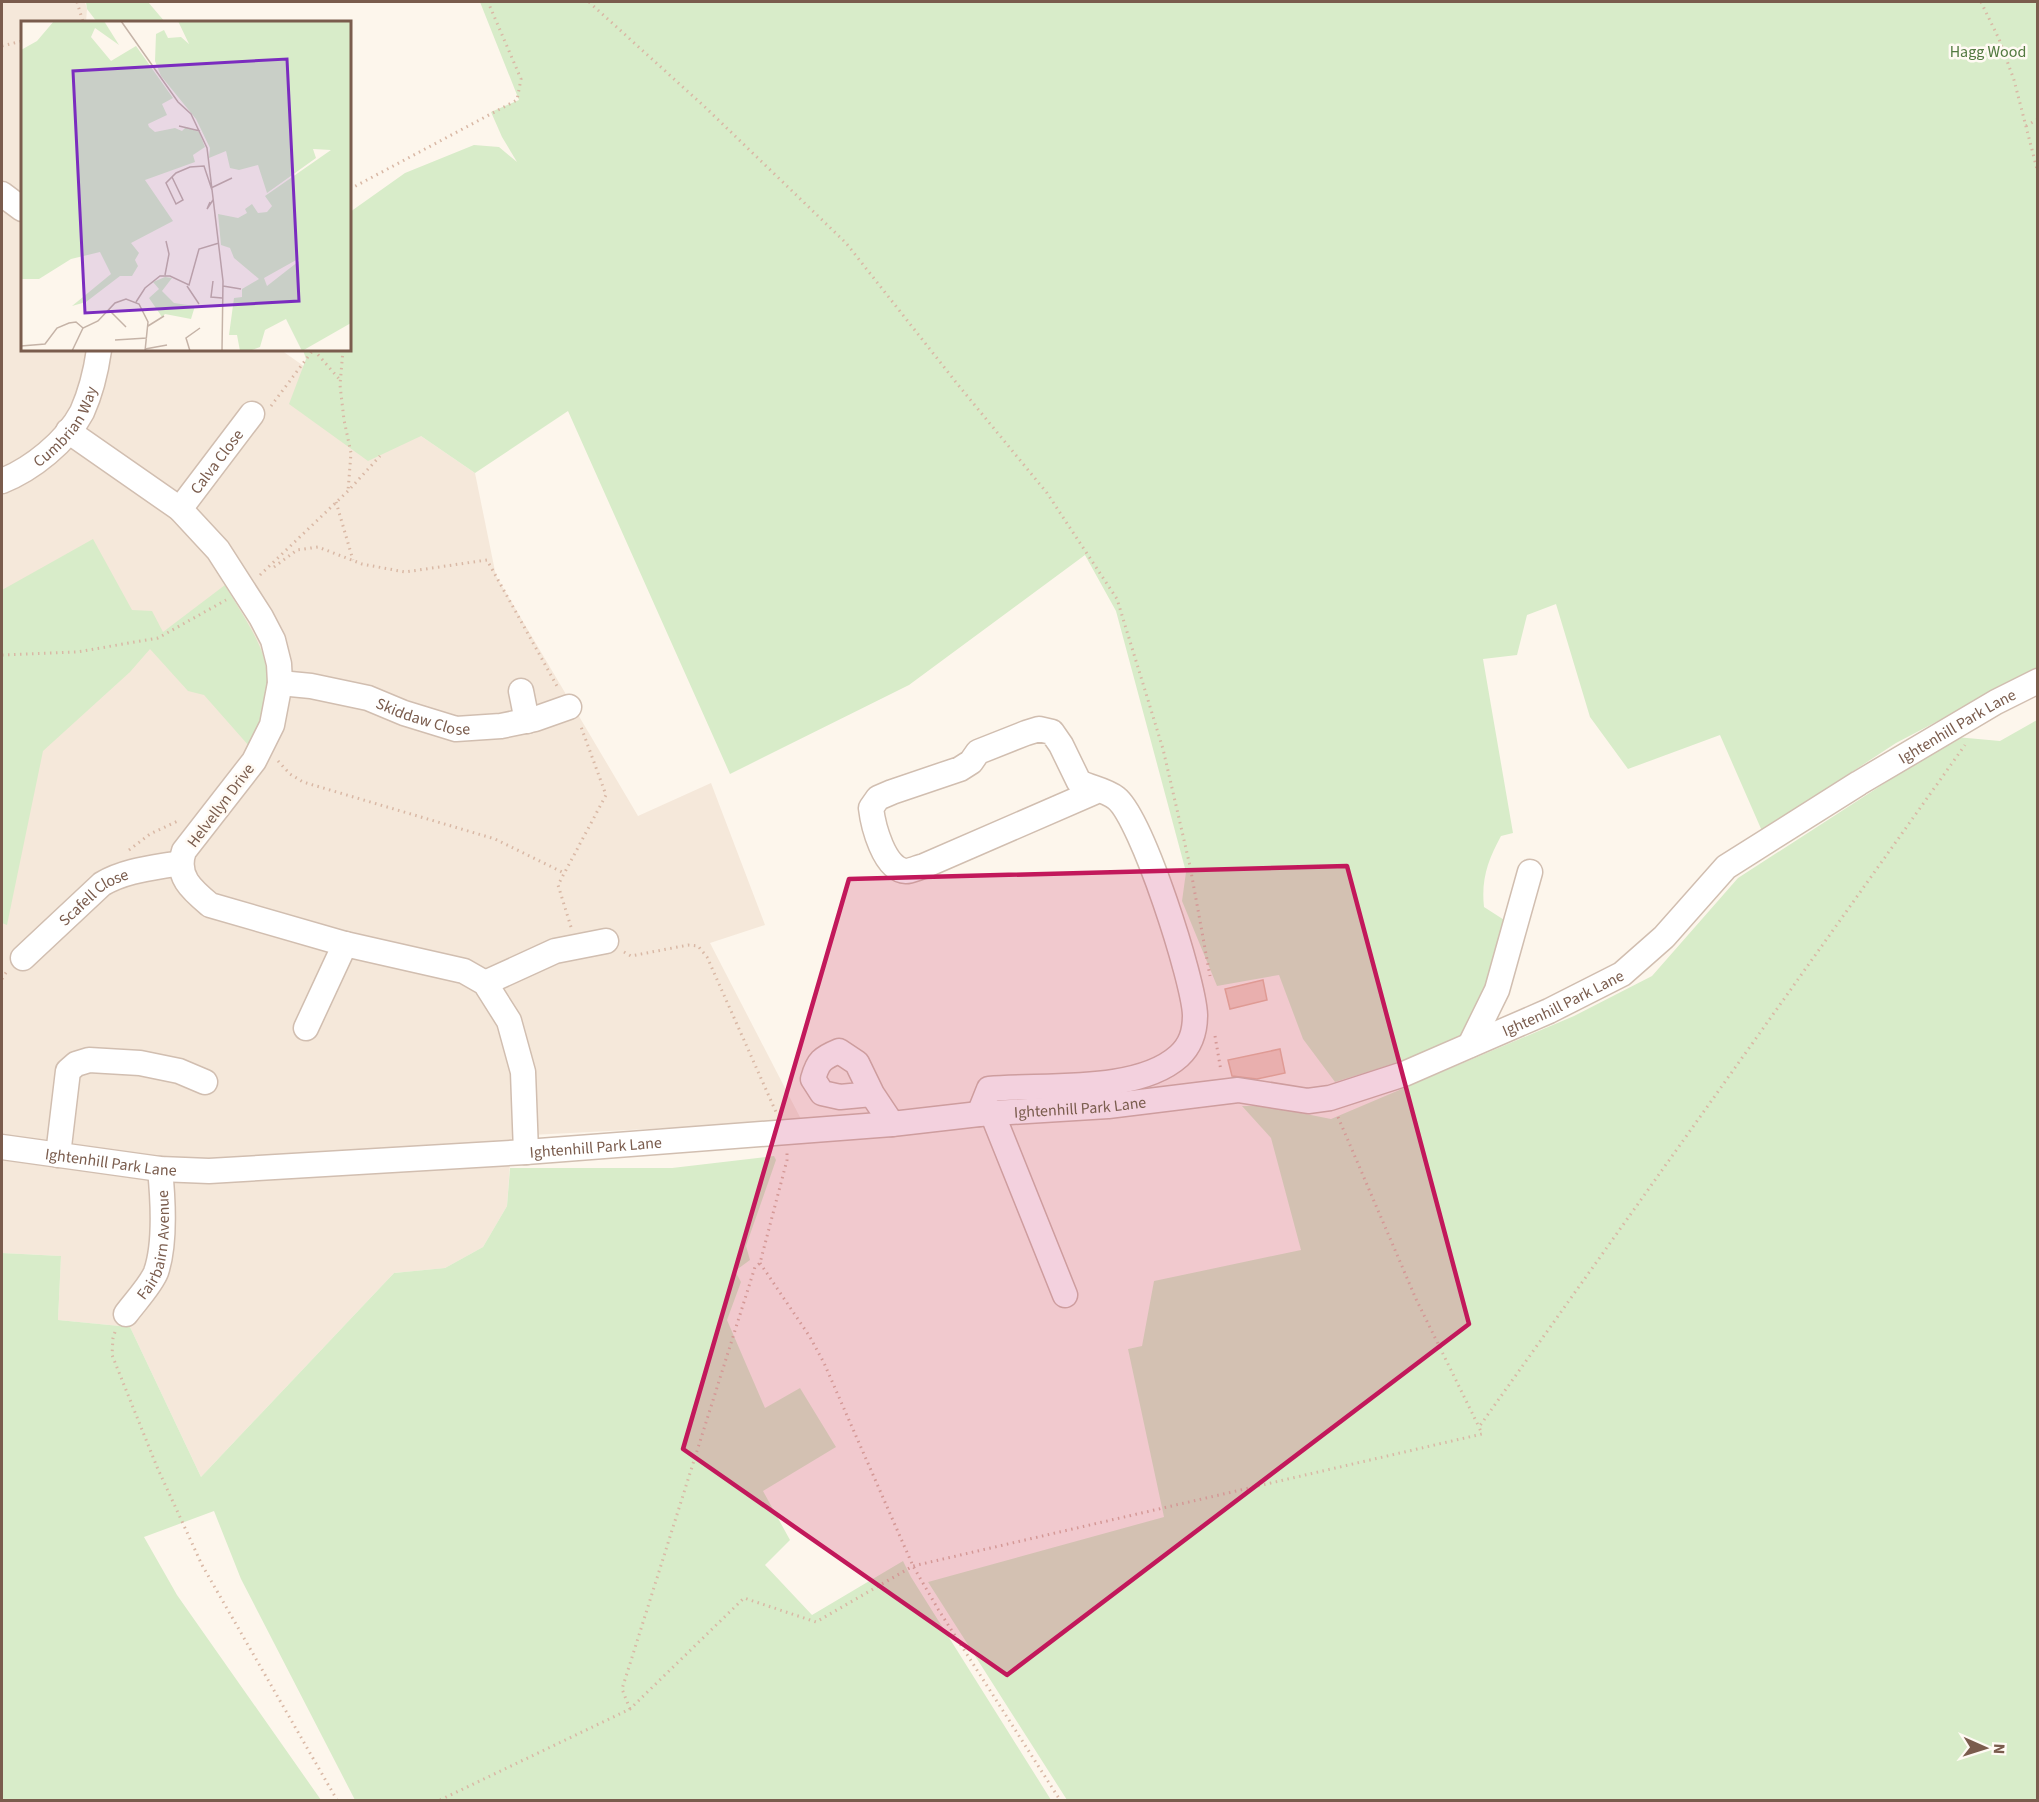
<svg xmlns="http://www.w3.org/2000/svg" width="2039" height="1802" font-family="'Source Sans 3',sans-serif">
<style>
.residential{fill:#f5e8da}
.green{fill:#d8ecc9}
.building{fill:#f3d5c3;stroke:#e6bba3;stroke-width:1.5}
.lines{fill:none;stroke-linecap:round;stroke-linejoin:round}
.minor-casing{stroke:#d1beb0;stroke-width:27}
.path{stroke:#d9b8a5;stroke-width:3;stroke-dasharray:1.5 4.5;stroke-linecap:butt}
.minor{stroke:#fff;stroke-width:24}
.marked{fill:#c2185b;fill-opacity:0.2;stroke:#c2185b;stroke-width:4.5;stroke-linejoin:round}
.labels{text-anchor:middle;stroke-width:5;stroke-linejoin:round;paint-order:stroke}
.park-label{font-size:16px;fill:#537a41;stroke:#fffaf3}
.street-label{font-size:16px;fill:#7a5c4d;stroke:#fffaf3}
.inset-road{fill:none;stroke:#c5b3a7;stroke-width:1.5}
.view{fill:#7b2cbf;fill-opacity:0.15;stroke:#7b2cbf;stroke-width:3}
.inset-edge{fill:none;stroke:#7a5c4d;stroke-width:3}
</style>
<rect width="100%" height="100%" fill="#fdf6ec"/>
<path class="residential" d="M 2,2 L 85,2 L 87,9 L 86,22 L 22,22 L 22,350 L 281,350 L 315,374 L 421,436 L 475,473 L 496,576 L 638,816 L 711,783 L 765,925 L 710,943 L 802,1121 L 512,1136 L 507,1206 L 483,1247 L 445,1268 L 394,1273 L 201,1477 L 130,1327 L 58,1320 L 61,1256 L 2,1253 Z"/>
<g class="green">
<path d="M 86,2 L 148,2 L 165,22 L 97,22 L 87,9 Z"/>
<path d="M 480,2 L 2037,2 L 2037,669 L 1896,743 L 1762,831 L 1720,735 L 1628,769 L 1590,717 L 1556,604 L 1527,615 L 1517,655 L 1483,659 L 1513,833 L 1501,836 C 1488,860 1481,879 1484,907 L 1512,925 L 1468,1033 L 1400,1062 L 1335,1082 L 1303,1039 L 1279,975 L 1217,986 L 1182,901 L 1186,872 L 1116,611 L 1085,555 L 909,685 L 730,774 L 568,411 L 475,473 L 421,436 L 368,461 L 289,404 L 306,359 L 303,350 L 350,350 L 350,212 L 405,173 L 474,145 L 499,147 L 517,162 L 502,137 L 491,112 L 519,100 Z"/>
<path d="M 93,539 L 132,610 L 152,611 L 163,632 L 225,585 C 264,651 284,669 249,746 L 204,695 L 188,691 L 150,649 L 130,672 L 43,751 L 7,925 L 2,923 L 2,590 Z"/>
<path d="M 2037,720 L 2037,1800 L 1067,1800 L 928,1582 L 1164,1517 L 1128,1349 L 1142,1346 L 1154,1281 L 1301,1250 L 1271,1138 L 1242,1106 L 1266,1106 L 1331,1119 L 1574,1016 L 1652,976 L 1738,878 L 1956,737 L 2000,741 Z"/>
<path d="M 774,1156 L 776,1160 L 746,1246 L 750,1260 L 735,1271 L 741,1282 L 727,1320 L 765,1408 L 800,1388 L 836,1447 L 763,1491 L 790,1540 L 765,1565 L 812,1615 L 903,1561 L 911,1577 L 1051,1800 L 355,1800 L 241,1579 L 214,1511 L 144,1537 L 177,1595 L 321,1800 L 2,1800 L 2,1253 L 61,1256 L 58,1320 L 130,1327 L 201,1477 L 394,1273 L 445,1268 L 483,1247 L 507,1206 L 510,1168 L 672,1168 Z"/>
</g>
<g class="building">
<path d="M 1263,980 L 1267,1000 L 1230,1009 L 1225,989 Z"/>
<path d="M 1280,1049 L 1285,1073 L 1257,1079 L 1232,1076 L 1228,1060 Z"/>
</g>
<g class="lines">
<g class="minor-casing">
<g id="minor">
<path d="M 2,194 L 22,209"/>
<path d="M 68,431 L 180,509 L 218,550 L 261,617 L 273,640 L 279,664 L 280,683 L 272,725 L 254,761 L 184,851 C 175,876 192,890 210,905 L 345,944 L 464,971 L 485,983 L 509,1021 L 523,1072 L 526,1152"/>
<path id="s1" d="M 2,481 C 32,469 66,442 82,412 C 91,392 96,371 99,350"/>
<path id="s2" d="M 180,509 L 252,414"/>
<path id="s3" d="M 280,683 L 311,686 L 368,698 L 404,713 L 456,729 L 501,726 L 535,719 L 569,707"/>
<path d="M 521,691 L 527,721"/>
<path id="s4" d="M 23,958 L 102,884 C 126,870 153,868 180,863"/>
<path d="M 485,983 L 555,951 L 606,941"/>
<path d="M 306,1028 L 345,944"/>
<path d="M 1470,1045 L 1497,990 L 1530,872"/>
<path d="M 872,1094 L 840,1097 L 822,1093 L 813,1079 C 818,1061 822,1058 839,1051 L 857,1063 L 872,1094 L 892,1124"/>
<path d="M 992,1113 L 1065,1295"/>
<path d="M 979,1114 L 989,1089 C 1043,1084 1137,1094 1179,1056 C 1191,1045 1195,1032 1195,1015 C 1194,981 1142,818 1116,798 C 1106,790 1091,788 1079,782 L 1061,745 L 1052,732 L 1039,729 L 1026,733 L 978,752 L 971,762 L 960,769 L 892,792 L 878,798 L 871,808 C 873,825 884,870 906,871 C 911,871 919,867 924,866 L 1099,790"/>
<path id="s5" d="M 2,1147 L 160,1169 L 209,1171 L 526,1152 L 892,1124 L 979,1114 L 1108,1106 L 1238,1090 L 1308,1101 L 1330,1098 L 1404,1074 L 1549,1011 L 1622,974 L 1664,937 L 1726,867 L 1859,783 L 1996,702 L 2038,681"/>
<path d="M 58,1155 L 68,1071 L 76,1064 L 89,1060 L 140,1063 L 179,1071 L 205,1082"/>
<path id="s6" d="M 126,1314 C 134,1303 151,1285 156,1272 C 166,1243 163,1199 160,1169"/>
</g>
</g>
<g class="path">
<path d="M 77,2 L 83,22"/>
<path d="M 589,2 L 706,108 L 846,243 L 959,386 L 1047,493 L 1117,599 L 1163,749 L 1190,866 L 1210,976"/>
<path d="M 1981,2 L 1999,39 L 2014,80 L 2038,173"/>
<path d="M 2,46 L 22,41"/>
<path d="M 2026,126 L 2038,119"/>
<path d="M 350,189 L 517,100 L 521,79 L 488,2"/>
<path d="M 314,350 L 340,380"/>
<path d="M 343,350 L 340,385 L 344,420 L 351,453 L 348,491"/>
<path d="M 271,406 L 313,350"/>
<path d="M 336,502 L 353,560"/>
<path d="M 274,567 L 297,550 L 318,547 L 362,564 L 405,572 L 487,560 L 558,688"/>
<path d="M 260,575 L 348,491 L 380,456"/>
<path d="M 2,655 L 77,652 L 158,638 L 226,600"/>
<path d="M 278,761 L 290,774 L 303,782 L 495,839 L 564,873"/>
<path d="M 129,850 L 150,834 L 180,820"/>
<path d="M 571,927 L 558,885 L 606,795 L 580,724"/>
<path d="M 624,952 L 631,956 L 688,945 L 698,946 L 707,957 L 776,1112"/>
<path d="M 2,979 L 7,971"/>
<path d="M 1215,1036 L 1221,1071"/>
<path d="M 1338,1117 L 1416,1299 L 1479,1427"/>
<path d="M 760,1263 L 810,1337 L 824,1363 L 913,1566 L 938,1609 L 1060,1800"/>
<path d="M 115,1332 L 113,1338 L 112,1355 L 157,1467 L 202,1565 L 337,1800"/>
<path d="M 630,1709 L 622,1689 L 755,1267 L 760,1263 L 787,1160 L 787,1153"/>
<path d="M 440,1800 L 630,1709 L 744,1598 L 816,1622 L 913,1566 L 1482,1434 L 1479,1427 L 1965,745"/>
</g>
<use href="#minor" class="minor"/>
</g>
<path class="marked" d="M 1347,866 L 1469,1324 L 1007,1675 L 683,1449 L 849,879 Z"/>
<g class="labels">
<g class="park-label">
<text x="1988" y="57">Hagg Wood</text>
</g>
<g class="street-label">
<text dy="6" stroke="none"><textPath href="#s1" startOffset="86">Cumbrian Way</textPath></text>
<text dy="6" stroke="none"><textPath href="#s2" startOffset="60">Calva Close</textPath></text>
<text dy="6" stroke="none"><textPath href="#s3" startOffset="148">Skiddaw Close</textPath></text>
<text dy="6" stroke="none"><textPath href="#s5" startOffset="2072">Ightenhill Park Lane</textPath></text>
<text transform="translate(220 805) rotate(-53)" y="6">Helvellyn Drive</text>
<text dy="6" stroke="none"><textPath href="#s4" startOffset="94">Scafell Close</textPath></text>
<text dy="6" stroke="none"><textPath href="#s5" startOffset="1586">Ightenhill Park Lane</textPath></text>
<text dy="6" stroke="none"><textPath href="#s5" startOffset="1082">Ightenhill Park Lane</textPath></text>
<text dy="6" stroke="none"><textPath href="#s5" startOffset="596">Ightenhill Park Lane</textPath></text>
<text dy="6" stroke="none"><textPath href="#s5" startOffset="110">Ightenhill Park Lane</textPath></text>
<text dy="6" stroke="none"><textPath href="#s6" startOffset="78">Fairbairn Avenue</textPath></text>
</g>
</g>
<g transform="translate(21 21)">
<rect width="330" height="330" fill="#fdf6ec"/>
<path d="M 33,0 L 83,0 L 98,24 L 74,7 L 70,16 L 90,40 L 115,25 L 152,77 L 141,83 L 146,94 L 127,103 L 128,106 L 134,111 L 154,107 L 161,110 L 165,106 L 178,111 L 184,126 L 172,134 L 174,141 L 124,159 L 152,200 L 110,222 L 118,232 L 114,239 L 117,245 L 111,255 L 99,255 L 65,281 L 51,285 L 90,253 L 79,231 L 50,238 L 18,258 L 0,258 L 0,29 L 16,20 ZM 157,0 L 330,0 L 330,302 L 281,330 L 265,298 L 244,309 L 239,326 L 231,329 L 219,330 L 216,314 L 208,314 L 213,277 L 221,276 L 221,268 L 238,258 L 213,237 L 209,227 L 200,224 L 197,193 L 217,197 L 226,192 L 224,188 L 231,183 L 237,192 L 246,191 L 251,185 L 244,175 L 310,129 L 292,128 L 295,137 L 246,172 L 237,144 L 218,149 L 209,147 L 205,130 L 188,137 L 189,127 L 175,98 L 140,55 L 134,40 L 135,13 L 143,9 L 147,17 L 160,16 L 168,23 ZM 277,238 L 278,240 L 246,265 L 243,257 ZM 144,256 L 151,257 L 141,270 L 153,282 L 174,285 L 170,298 L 144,293 L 141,296 L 128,277 L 138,268 L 132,261 Z" fill="#d8ecc9" fill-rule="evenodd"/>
<path class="inset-road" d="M 100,0 L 157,81 L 170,93 L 186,127 L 202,260 L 201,330M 158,105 L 179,110M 151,156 L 162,179 L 155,183 L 145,162 L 155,152 L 169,146 L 183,145 L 191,169M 190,167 L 211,157M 189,181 L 186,188 L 192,179M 144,254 L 148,233 L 145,220M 192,260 L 190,276 L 201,277M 166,265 L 178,283M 202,265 L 220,268M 115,281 L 124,267 L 139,255 L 149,255 L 168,264 L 178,228 L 198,222M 88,289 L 105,306M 127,305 L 143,295M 94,319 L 126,317M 0,325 L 24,323 L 36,307 L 48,302 L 55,301 L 62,307M 124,328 L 146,324M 51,330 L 62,307 L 77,300 L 94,282 L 105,278 L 118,283 L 127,301 L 124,330M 169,330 L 165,317 L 179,307"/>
<path class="view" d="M 266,38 L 278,280 L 64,292 L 52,50 Z"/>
<rect width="330" height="330" class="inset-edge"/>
</g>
<rect width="2039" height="1802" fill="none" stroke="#7a5c4d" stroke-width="6"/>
<g transform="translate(1985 1748) rotate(93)" stroke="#fffaf3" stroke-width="4.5" paint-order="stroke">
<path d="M0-4.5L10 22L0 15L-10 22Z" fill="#7a5c4d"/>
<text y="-9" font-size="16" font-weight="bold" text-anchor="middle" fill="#7a5c4d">N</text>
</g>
</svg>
